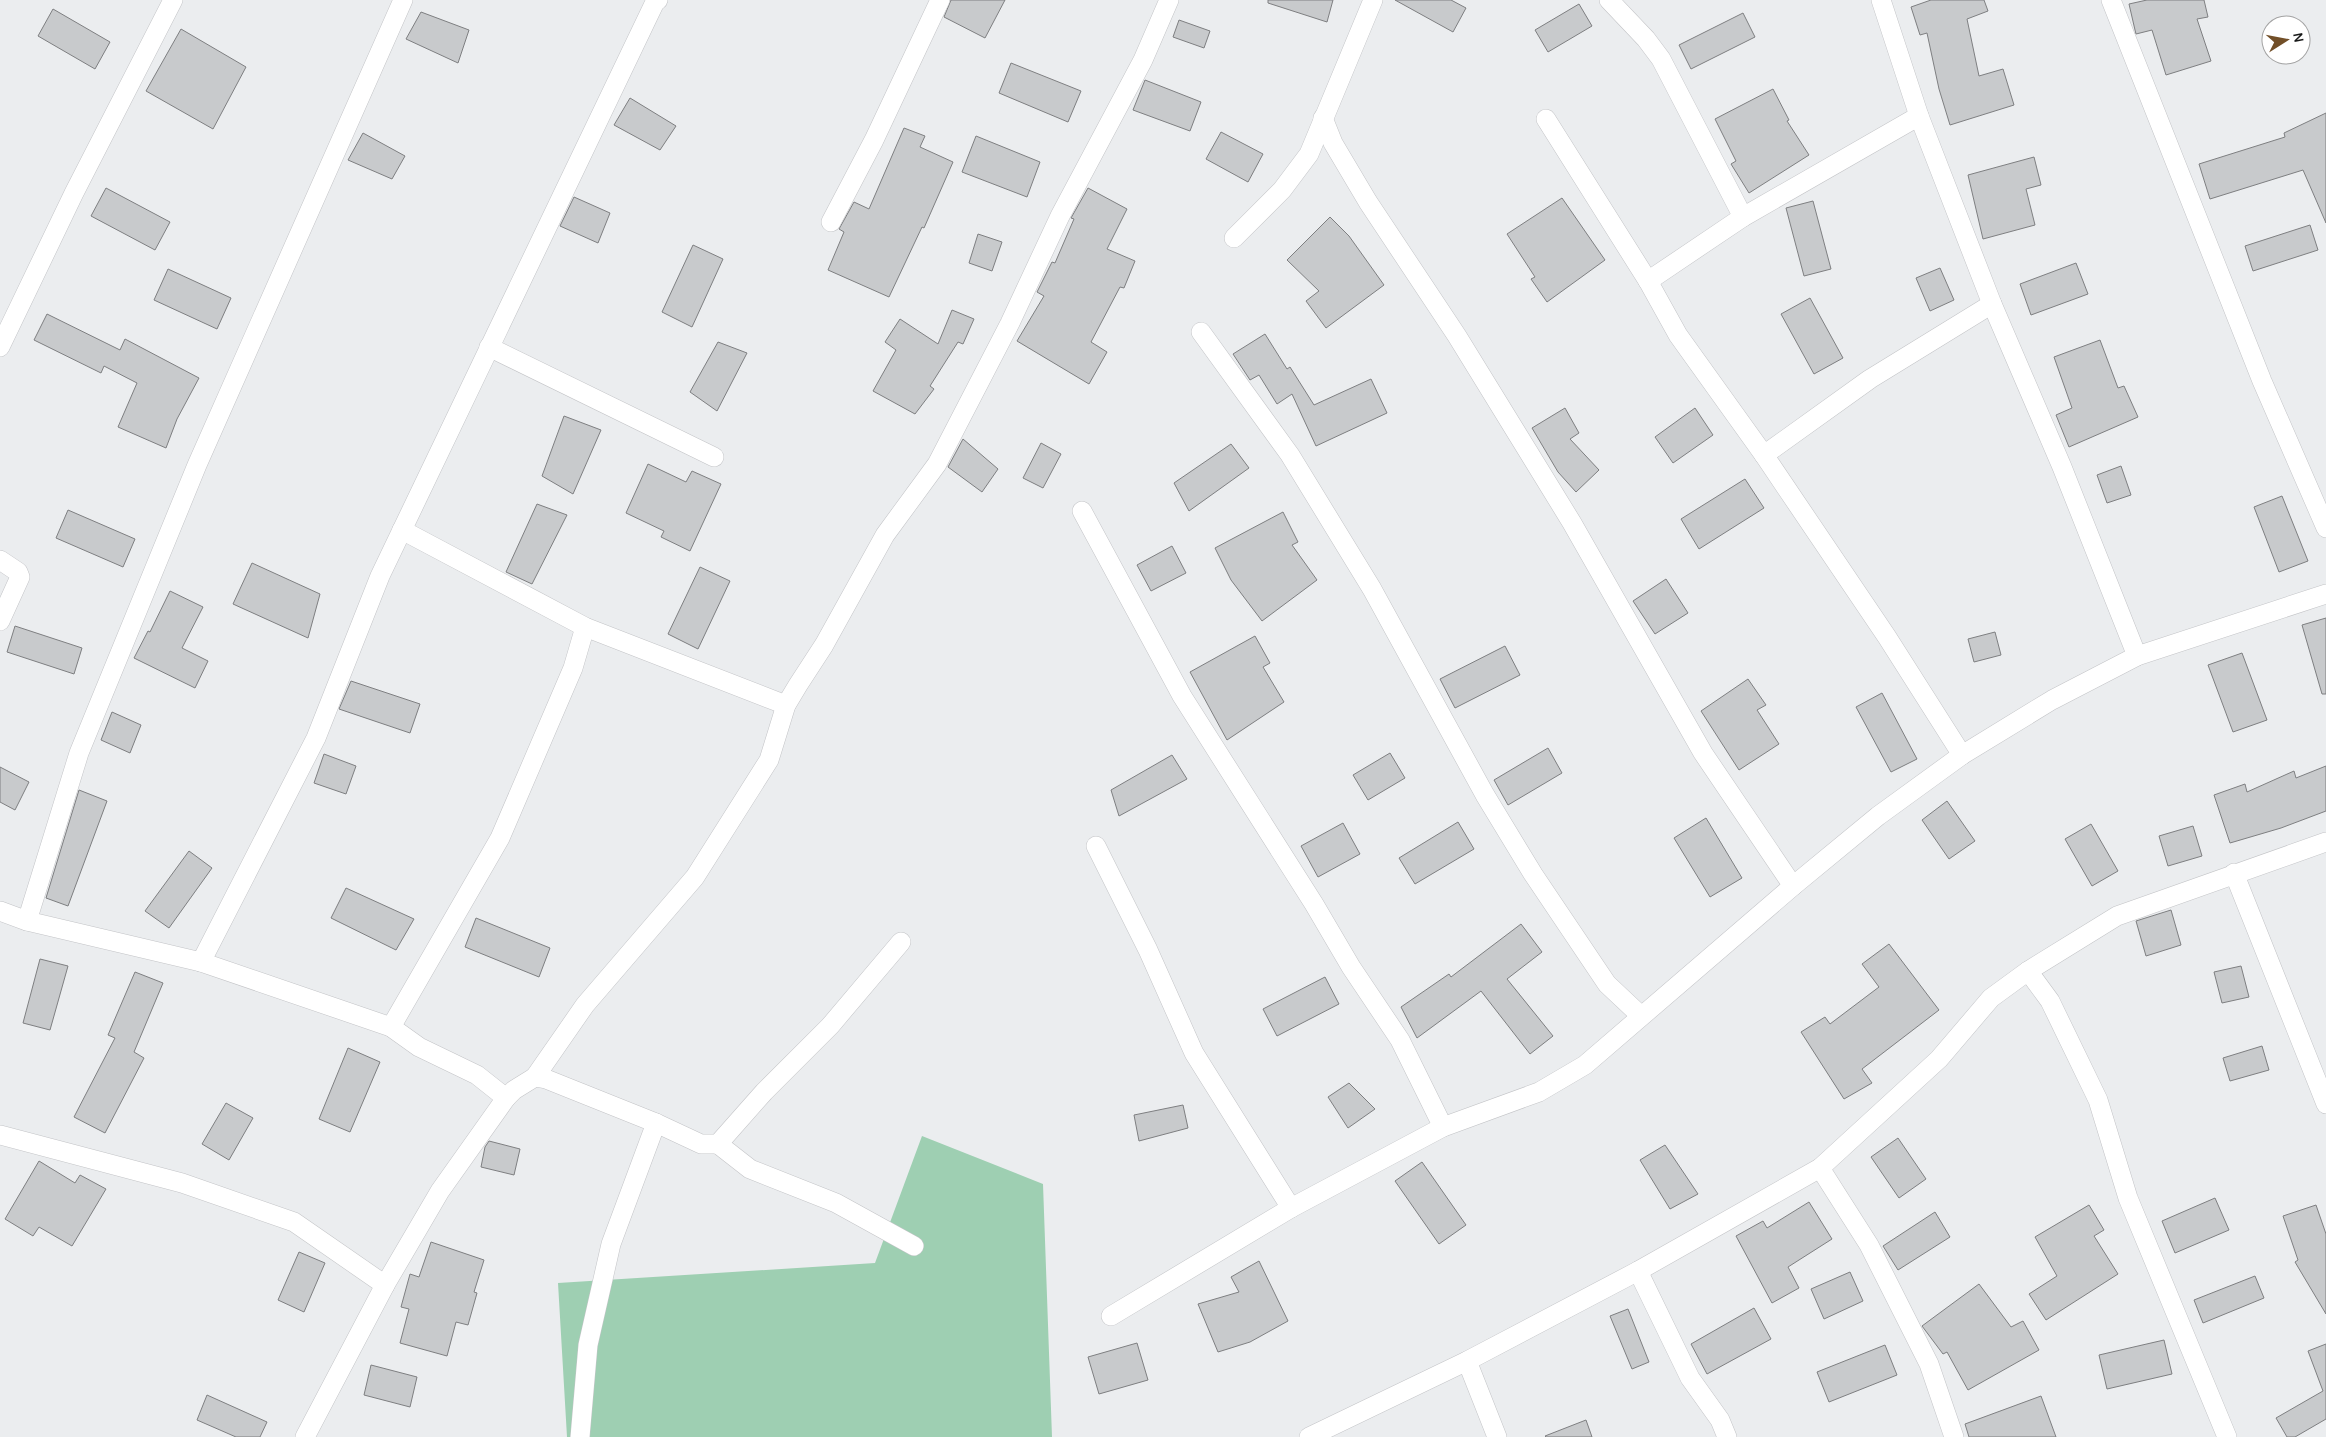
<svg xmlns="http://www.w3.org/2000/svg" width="2326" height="1437" font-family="Karla,sans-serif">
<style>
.green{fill:#9ecfb2}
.building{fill:#c8cacc;stroke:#7e7f81}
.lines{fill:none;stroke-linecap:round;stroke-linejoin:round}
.minor-casing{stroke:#c3c4c7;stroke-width:20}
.minor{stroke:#fff;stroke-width:19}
</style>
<rect width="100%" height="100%" fill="#ebedef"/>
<path class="green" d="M 922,1136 L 1043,1184 L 1052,1437 L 567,1437 L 558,1283 L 875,1263 Z"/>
<g class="building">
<path d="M 951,0 L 1005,0 L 985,38 L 944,17 Z"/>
<path d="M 1268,0 L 1333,0 L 1327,22 L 1268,3 Z"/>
<path d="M 1395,0 L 1451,0 L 1466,8 L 1453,32 Z"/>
<path d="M 1931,0 L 1984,0 L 1988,11 L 1967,19 L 1979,76 L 2003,69 L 2014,105 L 1950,125 L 1939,89 L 1927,33 L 1920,35 L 1911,7 Z"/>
<path d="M 2147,0 L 2204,0 L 2208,17 L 2197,19 L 2211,61 L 2166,75 L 2152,30 L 2136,34 L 2135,30 L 2129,4 Z"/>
<path d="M 1579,4 L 1592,26 L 1548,52 L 1535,30 Z"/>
<path d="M 53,9 L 110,42 L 95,69 L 38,36 Z"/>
<path d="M 421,12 L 469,30 L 458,63 L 406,39 Z"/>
<path d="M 1743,13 L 1755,37 L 1691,69 L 1679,45 Z"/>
<path d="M 1179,20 L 1210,31 L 1204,48 L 1173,37 Z"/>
<path d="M 181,29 L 246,67 L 213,129 L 146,91 Z"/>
<path d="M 1011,63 L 1081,91 L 1068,122 L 999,93 Z"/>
<path d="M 1145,80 L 1201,102 L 1190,131 L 1133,110 Z"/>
<path d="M 1773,89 L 1789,120 L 1787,121 L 1809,155 L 1749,193 L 1731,164 L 1736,161 L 1715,119 Z"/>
<path d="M 630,98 L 676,126 L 660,150 L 614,125 Z"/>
<path d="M 2326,113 L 2326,223 L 2303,170 L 2210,199 L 2199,164 L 2285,137 L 2284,133 Z"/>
<path d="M 904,128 L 925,136 L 920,147 L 953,162 L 924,228 L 922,227 L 889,297 L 828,270 L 844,232 L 839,229 L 854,202 L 869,209 Z"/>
<path d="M 1221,132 L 1263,154 L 1248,182 L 1206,159 Z"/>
<path d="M 363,133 L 405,156 L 392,179 L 348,160 Z"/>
<path d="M 976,136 L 1040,162 L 1027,197 L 962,172 Z"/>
<path d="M 2034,157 L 2041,185 L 2026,189 L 2035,225 L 1983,239 L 1968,175 Z"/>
<path d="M 106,188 L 170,222 L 155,250 L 91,216 Z"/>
<path d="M 1088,188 L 1127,209 L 1107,249 L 1135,261 L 1124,288 L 1120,287 L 1091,342 L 1107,352 L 1089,384 L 1017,341 L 1044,296 L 1037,292 L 1052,262 L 1055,263 L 1074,219 L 1071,218 Z"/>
<path d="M 574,197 L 610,213 L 598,243 L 560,226 Z"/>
<path d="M 1562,198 L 1605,260 L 1547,302 L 1531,279 L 1535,277 L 1507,234 Z"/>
<path d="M 1813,201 L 1831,269 L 1804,276 L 1786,208 Z"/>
<path d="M 1330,217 L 1349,236 L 1384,285 L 1326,328 L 1306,301 L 1319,291 L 1287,260 Z"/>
<path d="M 2310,225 L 2318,250 L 2253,271 L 2245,246 Z"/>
<path d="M 978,234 L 1002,242 L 992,271 L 969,263 Z"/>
<path d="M 693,245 L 723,259 L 692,327 L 662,312 Z"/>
<path d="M 2076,263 L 2088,294 L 2031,315 L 2020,284 Z"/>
<path d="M 1940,268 L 1954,300 L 1930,311 L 1916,278 Z"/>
<path d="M 168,269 L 231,298 L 217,329 L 154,300 Z"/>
<path d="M 1810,298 L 1843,358 L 1814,374 L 1781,314 Z"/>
<path d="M 952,310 L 974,319 L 963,344 L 958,342 L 930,386 L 934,389 L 915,414 L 873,391 L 896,350 L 885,342 L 900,319 L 938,344 Z"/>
<path d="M 47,314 L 120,350 L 125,339 L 199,378 L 177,419 L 166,448 L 118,427 L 137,383 L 104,366 L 101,373 L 34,340 Z"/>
<path d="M 1265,334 L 1287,369 L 1290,367 L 1314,405 L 1371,379 L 1387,413 L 1316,446 L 1292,394 L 1277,404 L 1259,375 L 1250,380 L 1233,354 Z"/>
<path d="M 2100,340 L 2118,388 L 2124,386 L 2138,417 L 2069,447 L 2056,415 L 2072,408 L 2054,357 Z"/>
<path d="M 718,342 L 747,353 L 717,411 L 690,392 Z"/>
<path d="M 1565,408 L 1579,433 L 1570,439 L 1599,470 L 1576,492 L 1558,472 L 1532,428 Z"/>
<path d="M 1695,408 L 1713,435 L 1673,463 L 1655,437 Z"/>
<path d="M 564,416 L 601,430 L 573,494 L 542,476 Z"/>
<path d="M 963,439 L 998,469 L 982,492 L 948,467 Z"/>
<path d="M 1041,443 L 1061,454 L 1043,488 L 1023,478 Z"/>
<path d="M 1231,444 L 1249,468 L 1189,511 L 1174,483 Z"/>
<path d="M 648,464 L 686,482 L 692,471 L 721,484 L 690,551 L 661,537 L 664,531 L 626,513 Z"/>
<path d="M 2121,466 L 2131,495 L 2107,503 L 2097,475 Z"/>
<path d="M 1745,479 L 1764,508 L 1699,549 L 1681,519 Z"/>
<path d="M 2282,496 L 2308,561 L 2279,572 L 2254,507 Z"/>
<path d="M 537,504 L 567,515 L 532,584 L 506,572 Z"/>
<path d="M 68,510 L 135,539 L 123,567 L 56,538 Z"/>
<path d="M 1283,512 L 1298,542 L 1292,545 L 1317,580 L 1262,621 L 1231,580 L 1215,548 Z"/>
<path d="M 1172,546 L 1186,573 L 1151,591 L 1137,565 Z"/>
<path d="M 252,563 L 320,594 L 308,638 L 233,604 Z"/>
<path d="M 700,567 L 730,581 L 698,649 L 668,634 Z"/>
<path d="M 1666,579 L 1688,613 L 1655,634 L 1633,601 Z"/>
<path d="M 170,591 L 203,607 L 182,648 L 208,661 L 195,688 L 134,658 L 148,631 L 150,632 Z"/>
<path d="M 2326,618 L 2326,694 L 2322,694 L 2302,625 Z"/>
<path d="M 15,626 L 82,648 L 74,674 L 7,652 Z"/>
<path d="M 1995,632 L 2001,655 L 1974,662 L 1968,639 Z"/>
<path d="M 1255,636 L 1270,663 L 1263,667 L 1284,702 L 1227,740 L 1190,672 Z"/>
<path d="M 1505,646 L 1520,675 L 1455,708 L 1440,679 Z"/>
<path d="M 2242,653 L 2267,720 L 2233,732 L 2208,665 Z"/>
<path d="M 1748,679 L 1766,705 L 1757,710 L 1779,744 L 1739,770 L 1701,711 Z"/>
<path d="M 351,681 L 420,704 L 410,733 L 339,709 Z"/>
<path d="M 1882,693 L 1917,759 L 1891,772 L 1856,707 Z"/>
<path d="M 112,712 L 141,725 L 130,753 L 101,740 Z"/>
<path d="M 1548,748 L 1562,773 L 1508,805 L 1494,780 Z"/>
<path d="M 1390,753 L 1405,778 L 1368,800 L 1353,775 Z"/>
<path d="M 324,754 L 356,766 L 346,794 L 314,783 Z"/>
<path d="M 1172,755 L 1187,779 L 1119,816 L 1111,790 Z"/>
<path d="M 2326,766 L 2326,811 L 2281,828 L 2230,843 L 2214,795 L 2245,784 L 2247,792 L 2294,771 L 2296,778 Z"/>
<path d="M 0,767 L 29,782 L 15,810 L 0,802 Z"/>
<path d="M 79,790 L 107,801 L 68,906 L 46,898 Z"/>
<path d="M 1947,801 L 1975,841 L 1949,859 L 1922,820 Z"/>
<path d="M 1706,818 L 1742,878 L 1710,897 L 1674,838 Z"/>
<path d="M 1458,822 L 1474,849 L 1415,884 L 1399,858 Z"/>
<path d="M 1343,823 L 1360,854 L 1318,877 L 1301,846 Z"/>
<path d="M 2091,824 L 2118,871 L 2092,886 L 2065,839 Z"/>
<path d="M 2193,826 L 2202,856 L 2168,866 L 2159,836 Z"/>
<path d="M 189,851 L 212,868 L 169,928 L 145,911 Z"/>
<path d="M 346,888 L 414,919 L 396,950 L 331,918 Z"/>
<path d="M 2171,910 L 2181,945 L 2146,956 L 2136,921 Z"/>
<path d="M 476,918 L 550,948 L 539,977 L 465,947 Z"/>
<path d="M 1521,924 L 1542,952 L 1507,979 L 1553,1036 L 1530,1054 L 1481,991 L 1417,1038 L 1401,1007 L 1449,974 L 1451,977 Z"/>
<path d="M 1889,944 L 1939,1010 L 1862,1069 L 1872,1083 L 1844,1099 L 1801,1032 L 1825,1017 L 1830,1024 L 1879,987 L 1862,964 Z"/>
<path d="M 40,959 L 68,966 L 50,1030 L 23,1023 Z"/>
<path d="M 2241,966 L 2249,997 L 2222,1003 L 2214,972 Z"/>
<path d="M 135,972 L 163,983 L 134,1052 L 144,1058 L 105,1133 L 74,1117 L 115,1038 L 108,1035 Z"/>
<path d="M 1325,977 L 1339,1004 L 1277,1036 L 1263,1009 Z"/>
<path d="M 2262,1046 L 2269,1070 L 2230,1081 L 2223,1058 Z"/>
<path d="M 348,1048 L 380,1062 L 350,1132 L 319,1119 Z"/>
<path d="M 1349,1083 L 1375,1109 L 1348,1128 L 1328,1097 Z"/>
<path d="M 226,1103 L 253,1118 L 229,1160 L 202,1144 Z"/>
<path d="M 1183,1105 L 1188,1128 L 1139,1141 L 1134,1115 Z"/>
<path d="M 1898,1138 L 1926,1179 L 1899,1198 L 1871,1157 Z"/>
<path d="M 489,1141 L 520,1149 L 514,1175 L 481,1167 L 485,1147 Z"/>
<path d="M 1665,1145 L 1698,1194 L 1670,1209 L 1640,1160 Z"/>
<path d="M 39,1161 L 75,1183 L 80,1175 L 106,1189 L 72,1246 L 39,1227 L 33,1236 L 5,1219 Z"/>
<path d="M 1422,1162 L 1466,1225 L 1439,1244 L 1395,1181 Z"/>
<path d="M 2215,1198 L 2229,1230 L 2175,1253 L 2162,1221 Z"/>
<path d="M 1809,1202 L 1832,1239 L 1788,1267 L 1799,1288 L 1772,1303 L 1736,1236 L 1763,1221 L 1767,1228 Z"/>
<path d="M 2089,1205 L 2104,1230 L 2094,1236 L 2118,1274 L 2046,1320 L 2029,1294 L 2057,1276 L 2035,1237 Z"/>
<path d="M 2316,1205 L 2326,1234 L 2326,1314 L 2295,1262 L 2298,1260 L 2283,1216 Z"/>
<path d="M 1935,1212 L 1950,1237 L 1898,1270 L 1883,1246 Z"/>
<path d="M 431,1242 L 484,1260 L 474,1292 L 477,1293 L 468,1325 L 456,1322 L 447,1356 L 400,1343 L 409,1309 L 401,1307 L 410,1274 L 419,1277 Z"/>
<path d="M 299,1252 L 325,1263 L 304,1312 L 278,1300 Z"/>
<path d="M 1259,1261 L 1288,1321 L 1250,1342 L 1218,1352 L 1198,1304 L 1239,1292 L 1231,1277 Z"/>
<path d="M 1850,1272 L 1863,1301 L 1824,1319 L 1811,1289 Z"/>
<path d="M 2255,1276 L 2264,1298 L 2203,1323 L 2194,1300 Z"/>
<path d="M 1979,1284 L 2011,1327 L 2023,1321 L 2039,1350 L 1968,1390 L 1947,1352 L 1943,1354 L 1922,1326 Z"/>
<path d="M 1754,1308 L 1771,1339 L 1707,1374 L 1691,1344 Z"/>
<path d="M 1628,1309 L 1649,1362 L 1632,1369 L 1610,1316 Z"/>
<path d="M 2164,1340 L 2172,1374 L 2107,1389 L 2099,1355 Z"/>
<path d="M 1137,1343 L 1148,1380 L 1099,1394 L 1088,1357 Z"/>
<path d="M 2326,1344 L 2326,1419 L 2295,1437 L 2287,1437 L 2276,1418 L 2323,1391 L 2308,1351 Z"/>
<path d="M 1885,1345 L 1897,1375 L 1829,1402 L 1817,1372 Z"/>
<path d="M 371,1365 L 417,1377 L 410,1407 L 364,1395 Z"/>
<path d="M 207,1395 L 267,1422 L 260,1437 L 236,1437 L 197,1420 Z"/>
<path d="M 2041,1396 L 2056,1437 L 1969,1437 L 1965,1424 Z"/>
<path d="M 1586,1420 L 1592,1437 L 1546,1437 L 1545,1436 Z"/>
</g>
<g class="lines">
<g class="minor-casing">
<g id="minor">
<path d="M 1609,0 L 1646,39 L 1661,59 L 1743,217"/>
<path d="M 1881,0 L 1919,116 L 1992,304 L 2062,467 L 2137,656"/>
<path d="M 2111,0 L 2262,381 L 2326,528"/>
<path d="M 1323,118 L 1333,143 L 1368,202 L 1457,336 L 1572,523 L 1703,753 L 1793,886"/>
<path d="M 1546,119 L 1648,281 L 1678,335 L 1764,455 L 1887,637 L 1962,755"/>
<path d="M 831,222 L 874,140 L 940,0"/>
<path d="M 1234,238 L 1282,190 L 1309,154 L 1373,0"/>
<path d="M 1648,281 L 1743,217 L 1919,116"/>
<path d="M 1201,332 L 1290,455 L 1372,589 L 1485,795 L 1533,874 L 1607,984 L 1641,1016"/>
<path d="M 0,347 L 74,193 L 173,0"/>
<path d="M 489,347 L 714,457"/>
<path d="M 1764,455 L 1870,379 L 1992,304"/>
<path d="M 1082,511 L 1182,696 L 1314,904 L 1351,967 L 1400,1040 L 1443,1127"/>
<path d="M 402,530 L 585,627 L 786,705"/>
<path d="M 0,560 L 18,572 L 20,577 L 0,621"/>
<path d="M 1096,846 L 1148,950 L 1194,1053 L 1291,1208 L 1443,1127 L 1539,1092 L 1585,1065 L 1793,886 L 1878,816 L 1962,755 L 2052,700 L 2137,656 L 2326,594"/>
<path d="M 2234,873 L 2326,1104"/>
<path d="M 0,911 L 27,921 L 201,962 L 391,1027 L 419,1047 L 477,1075 L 506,1098 L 440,1191 L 385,1285 L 305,1437"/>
<path d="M 27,921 L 79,753 L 197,465 L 403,0"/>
<path d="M 201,962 L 316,738 L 380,576 L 655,2 L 658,0"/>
<path d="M 2028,971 L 2050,1001 L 2098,1100 L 2128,1198 L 2227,1437"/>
<path d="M 391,1027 L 500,838 L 573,668 L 585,627"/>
<path d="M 535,1077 L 585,1005 L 695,877 L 769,760 L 786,705 L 798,685 L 824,645 L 885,535 L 937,464 L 1010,323 L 1060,216 L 1143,60 L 1169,0"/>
<path d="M 506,1098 L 514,1090 L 535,1077 L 546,1079 L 656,1123 L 701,1144 L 718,1144 L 764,1092 L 830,1026 L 901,942"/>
<path d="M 0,1135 L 182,1183 L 294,1222 L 385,1285"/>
<path d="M 718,1144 L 750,1169 L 836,1203 L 914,1246"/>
<path d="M 1820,1168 L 1869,1245 L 1929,1364 L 1954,1437"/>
<path d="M 1638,1271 L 1690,1378 L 1720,1420 L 1727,1437"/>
<path d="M 1111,1316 L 1291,1208"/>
<path d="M 1467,1361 L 1497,1437"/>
<path d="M 580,1437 L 588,1345 L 611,1244 L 656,1123"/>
<path d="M 1309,1437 L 1467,1361 L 1638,1271 L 1820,1168 L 1939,1059 L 1991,998 L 2028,971 L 2117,916 L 2326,842"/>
</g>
</g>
<use href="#minor" class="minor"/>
</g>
<g transform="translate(2286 40) rotate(79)"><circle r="24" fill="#ffffff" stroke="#a3a3a3"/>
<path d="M0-4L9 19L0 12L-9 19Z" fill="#724f28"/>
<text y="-8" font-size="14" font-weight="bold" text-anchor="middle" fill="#181919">N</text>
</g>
</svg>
